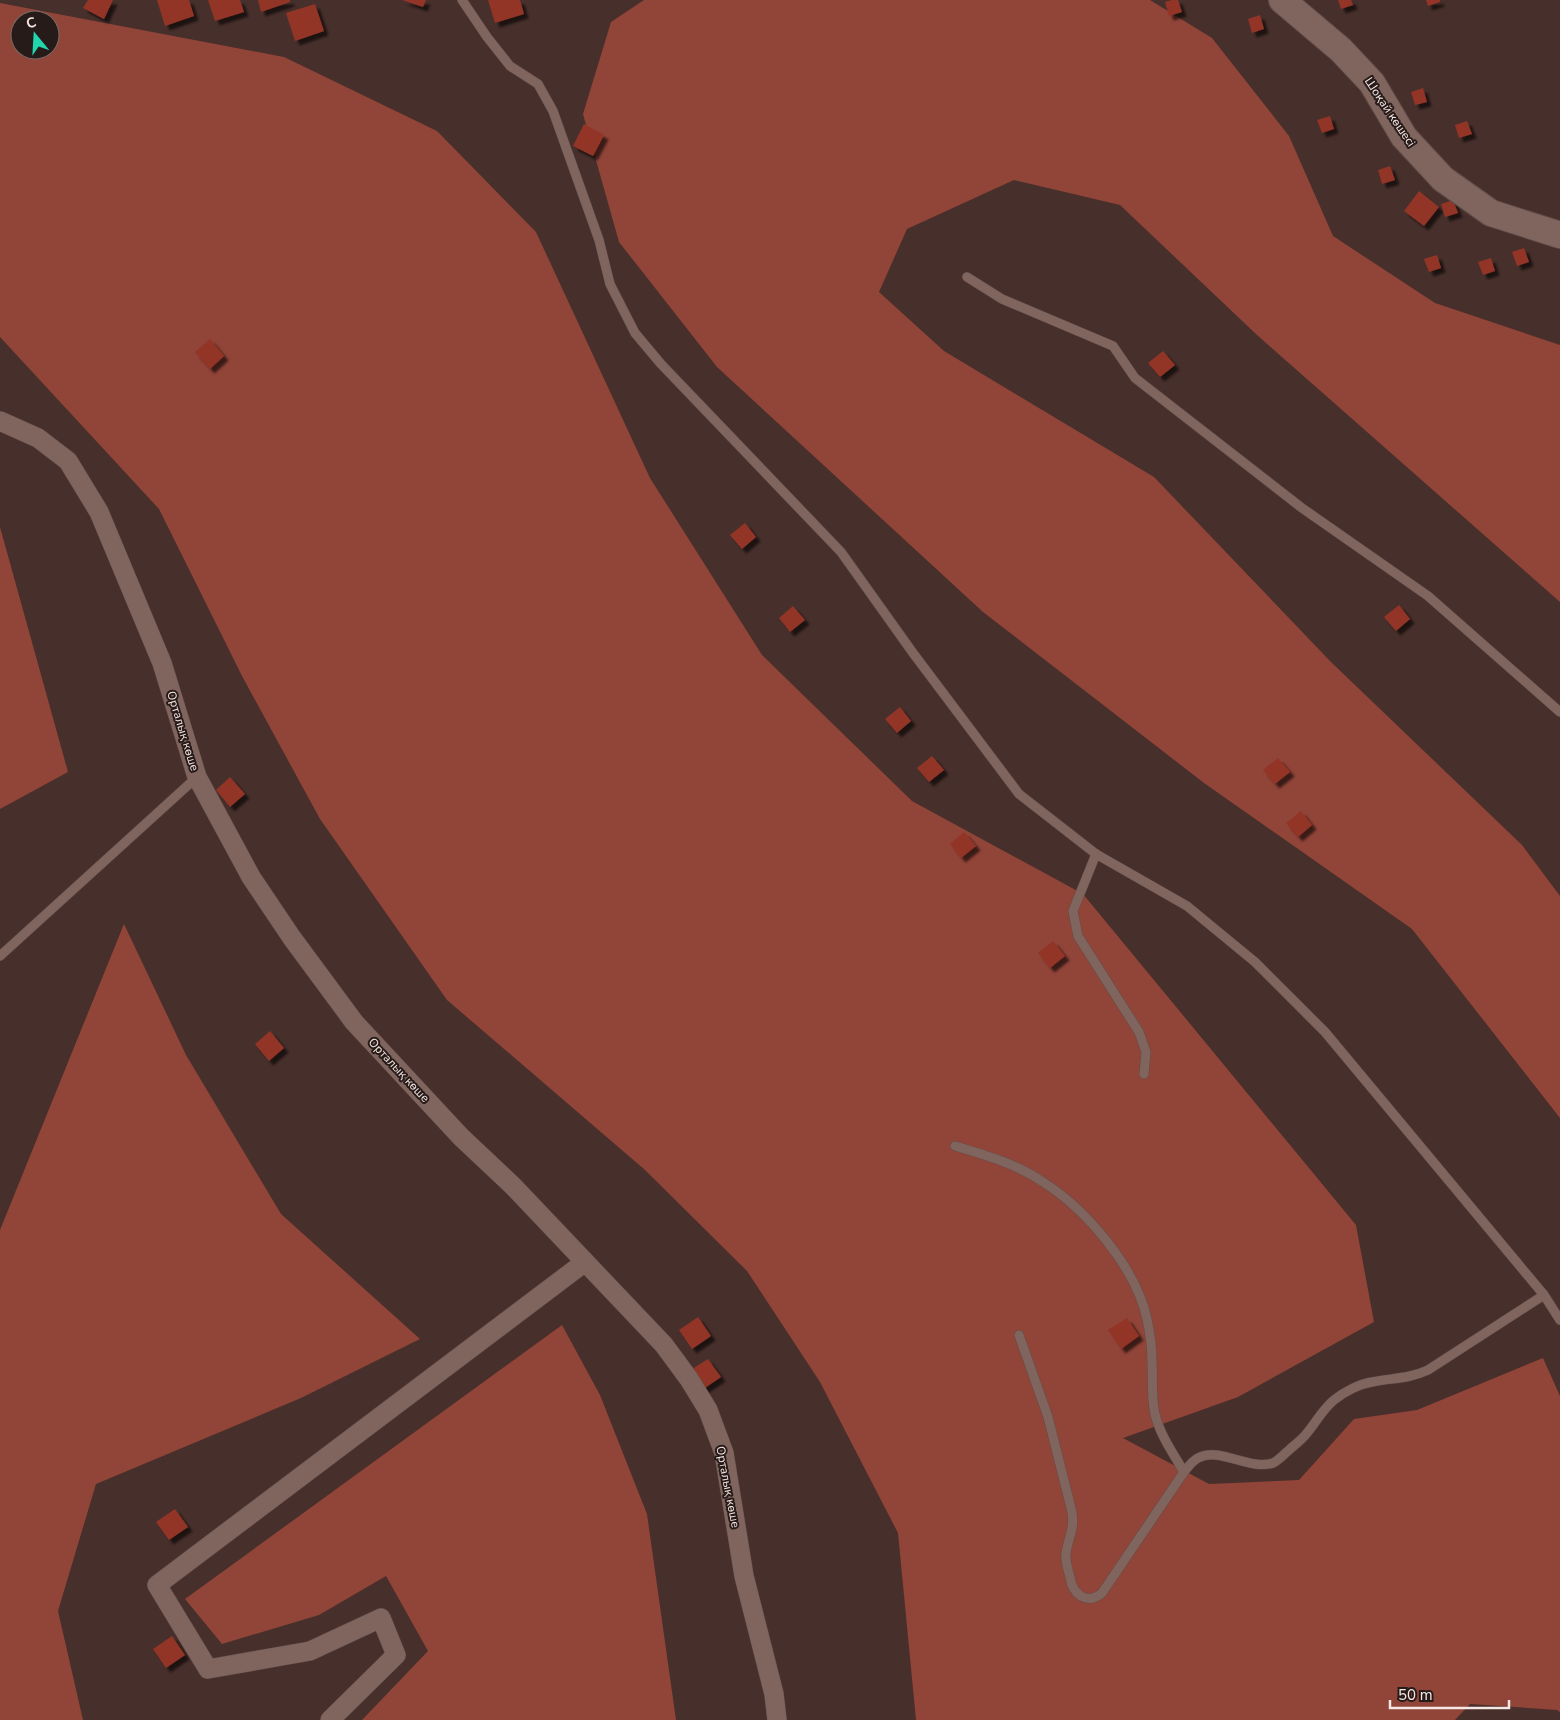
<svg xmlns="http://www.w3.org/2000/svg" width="1560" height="1720" font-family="'Nunito Sans',sans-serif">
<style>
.green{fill:#914438;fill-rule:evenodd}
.building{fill:#923528;filter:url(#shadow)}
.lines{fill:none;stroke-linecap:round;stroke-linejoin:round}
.lane-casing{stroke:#624d49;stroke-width:10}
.street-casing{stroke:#624d49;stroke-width:20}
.secondary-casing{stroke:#624d49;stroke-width:28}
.lane{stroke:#80655f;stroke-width:9}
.street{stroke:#80655f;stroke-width:19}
.secondary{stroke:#80655f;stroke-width:26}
.labels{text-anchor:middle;stroke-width:4;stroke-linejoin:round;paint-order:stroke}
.street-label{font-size:12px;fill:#f7e7e4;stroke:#261b18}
</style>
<defs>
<filter id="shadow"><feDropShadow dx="4.5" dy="4.5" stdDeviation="1" flood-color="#0009"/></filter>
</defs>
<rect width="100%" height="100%" fill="#472f2b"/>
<g class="green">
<path d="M 644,0 L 1150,0 L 1212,38 L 1289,136 L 1333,236 L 1435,303 L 1560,345 L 1560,602 L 1257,335 L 1120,205 L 1014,180 L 907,229 L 879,292 L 944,351 L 1154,477 L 1331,662 L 1522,845 L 1560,896 L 1560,1118 L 1412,929 L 1204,783 L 983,612 L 717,367 L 619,242 L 583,114 L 611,22 Z"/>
<path d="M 0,3 L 284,57 L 437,131 L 536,232 L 650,478 L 762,655 L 912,801 L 1083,894 L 1356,1225 L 1374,1322 L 1238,1397 L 1123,1438 L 1209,1484 L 1299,1480 L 1354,1419 L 1417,1410 L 1543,1358 L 1560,1396 L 1560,1712 L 1557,1710 L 1470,1704 L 1455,1720 L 916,1720 L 898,1533 L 820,1382 L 747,1271 L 645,1170 L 447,1000 L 320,819 L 242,676 L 159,509 L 0,337 ZM 20,20 L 50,20 L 50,50 L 20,50 Z"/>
<path d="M 0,527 L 68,772 L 0,809 Z"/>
<path d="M 124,924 L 186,1055 L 281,1214 L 420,1339 L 301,1398 L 96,1484 L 58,1611 L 83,1720 L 0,1720 L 0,1230 Z"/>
<path d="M 562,1325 L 600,1395 L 647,1514 L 676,1720 L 362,1720 L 428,1651 L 386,1576 L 319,1615 L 222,1644 L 185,1599 Z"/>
</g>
<g class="building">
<path d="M 88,0 L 113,0 L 104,19 L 83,8 Z"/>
<path d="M 157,0 L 189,0 L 194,16 L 165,26 Z"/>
<path d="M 208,0 L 240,0 L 244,12 L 215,21 Z"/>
<path d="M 258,0 L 290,0 L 290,2 L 261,12 Z"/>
<path d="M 402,0 L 426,0 L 423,7 Z"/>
<path d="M 488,0 L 520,0 L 524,14 L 495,23 Z"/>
<path d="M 1172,0 L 1178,0 L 1182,12 L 1169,16 L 1165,2 Z"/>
<path d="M 1338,0 L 1351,0 L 1353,5 L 1341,9 Z"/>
<path d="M 1426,0 L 1440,0 L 1440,2 L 1428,6 Z"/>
<path d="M 315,4 L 324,31 L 295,41 L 286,13 Z"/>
<path d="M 1260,15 L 1264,29 L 1252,33 L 1248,19 Z"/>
<path d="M 1423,88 L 1427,102 L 1415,105 L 1411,92 Z"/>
<path d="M 1330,116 L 1334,129 L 1322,133 L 1317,120 Z"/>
<path d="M 1467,121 L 1472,134 L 1459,138 L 1455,125 Z"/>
<path d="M 584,124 L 604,135 L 593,156 L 573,146 Z"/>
<path d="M 1390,166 L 1395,180 L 1382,184 L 1378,170 Z"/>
<path d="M 1419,191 L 1439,207 L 1424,226 L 1404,211 Z"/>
<path d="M 1453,200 L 1458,213 L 1445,217 L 1441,204 Z"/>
<path d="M 1524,248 L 1529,262 L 1517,266 L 1512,252 Z"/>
<path d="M 1437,255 L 1441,268 L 1429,272 L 1424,259 Z"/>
<path d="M 1491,258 L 1495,271 L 1483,275 L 1478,262 Z"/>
<path d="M 210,339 L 224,356 L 210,369 L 195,352 Z"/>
<path d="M 1163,351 L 1175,365 L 1160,377 L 1148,363 Z"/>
<path d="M 745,523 L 756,537 L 742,549 L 730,535 Z"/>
<path d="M 1399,605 L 1410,619 L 1396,631 L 1384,617 Z"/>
<path d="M 793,606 L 805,620 L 790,632 L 779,618 Z"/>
<path d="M 900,707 L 911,721 L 897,733 L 885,719 Z"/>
<path d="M 932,756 L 944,770 L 929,782 L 917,768 Z"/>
<path d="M 1278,758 L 1290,772 L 1275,784 L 1263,770 Z"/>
<path d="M 230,777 L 245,794 L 230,807 L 216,790 Z"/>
<path d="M 1301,811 L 1312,825 L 1298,837 L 1286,823 Z"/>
<path d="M 964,832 L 976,846 L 961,858 L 950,844 Z"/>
<path d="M 1053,941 L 1065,956 L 1050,968 L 1038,953 Z"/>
<path d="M 270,1031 L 284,1048 L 269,1061 L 255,1044 Z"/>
<path d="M 698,1317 L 711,1336 L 692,1349 L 679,1330 Z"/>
<path d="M 1127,1318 L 1139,1336 L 1121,1349 L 1108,1330 Z"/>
<path d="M 708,1359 L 721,1377 L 702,1390 L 689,1371 Z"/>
<path d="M 175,1509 L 188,1527 L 169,1540 L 156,1522 Z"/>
<path d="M 172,1636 L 185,1655 L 166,1668 L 153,1649 Z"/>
</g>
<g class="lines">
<g class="lane-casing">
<g id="lane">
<path d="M 462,0 L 487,37 L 510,66 L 538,84 L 553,111 L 599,240 L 610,284 L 635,333 L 661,364 L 841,552 L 913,653 L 1019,794 L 1096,854 L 1187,906 L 1255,962 L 1325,1032 L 1544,1295 L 1560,1320"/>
<path d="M 967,277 L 1002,299 L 1113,346 L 1135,378 L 1302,508 L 1428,596 L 1560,712"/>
<path d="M 1096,854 L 1073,911 L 1078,936 L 1139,1032 L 1146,1052 L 1144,1074"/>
<path d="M 0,956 L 197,777"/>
<path d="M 955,1146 C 985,1155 1017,1164 1043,1182 C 1087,1210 1136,1268 1147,1319 C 1150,1333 1152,1347 1152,1361 C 1153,1378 1151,1397 1155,1414 C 1160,1435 1173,1453 1184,1472"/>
<path d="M 1019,1335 L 1048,1417 L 1072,1512 C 1075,1530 1068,1537 1066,1554 C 1065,1561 1068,1569 1070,1577 C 1071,1584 1074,1592 1081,1596 C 1089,1601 1096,1598 1102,1593 L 1184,1472 C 1188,1467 1192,1461 1198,1458 C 1219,1446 1249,1471 1273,1463 C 1279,1460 1283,1455 1288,1451 C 1294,1445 1302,1440 1307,1433 C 1316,1422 1323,1409 1334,1400 C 1344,1392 1359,1384 1372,1382 C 1391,1378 1409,1379 1428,1370 L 1544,1295"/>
</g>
</g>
<g class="street-casing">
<g id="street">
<path d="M 0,421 L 38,438 L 68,461 L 99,512 L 162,663 L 197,777 L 251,877 L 292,938 L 354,1022 L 461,1137 L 513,1186 L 664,1345 L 689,1379 L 708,1410 L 724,1453 L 744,1576 L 774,1694 L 777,1720"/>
<path d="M 330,1720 L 396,1655 L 381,1618 L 310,1651 L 208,1669 L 157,1585 L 585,1262"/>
</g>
</g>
<g class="secondary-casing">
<path id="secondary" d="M 1282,0 L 1341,50 L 1372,83 L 1404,137 L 1443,179 L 1491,213 L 1560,235"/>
</g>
<use href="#lane" class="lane"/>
<use href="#street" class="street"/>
<use href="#secondary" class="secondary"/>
</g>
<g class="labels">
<g class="street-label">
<text transform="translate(1390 112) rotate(56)" y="4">Шоқай көшесі</text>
<text transform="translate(183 731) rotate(73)" y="4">Орталық көше</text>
<text transform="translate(399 1070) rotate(47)" y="4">Орталық көше</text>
<text transform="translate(728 1487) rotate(79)" y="4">Орталық көше</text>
</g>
</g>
<g transform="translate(35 35) rotate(342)"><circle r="24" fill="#261b18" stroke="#7a6d6a"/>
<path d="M0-4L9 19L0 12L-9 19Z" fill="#21d5af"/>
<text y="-8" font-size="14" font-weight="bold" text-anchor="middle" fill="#f7e7e4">С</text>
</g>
<path d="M1390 1700v8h119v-8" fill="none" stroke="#f7e7e4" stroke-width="2.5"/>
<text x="1398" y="1700" font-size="15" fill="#f7e7e4" stroke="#261b18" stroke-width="4" paint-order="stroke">50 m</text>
</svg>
